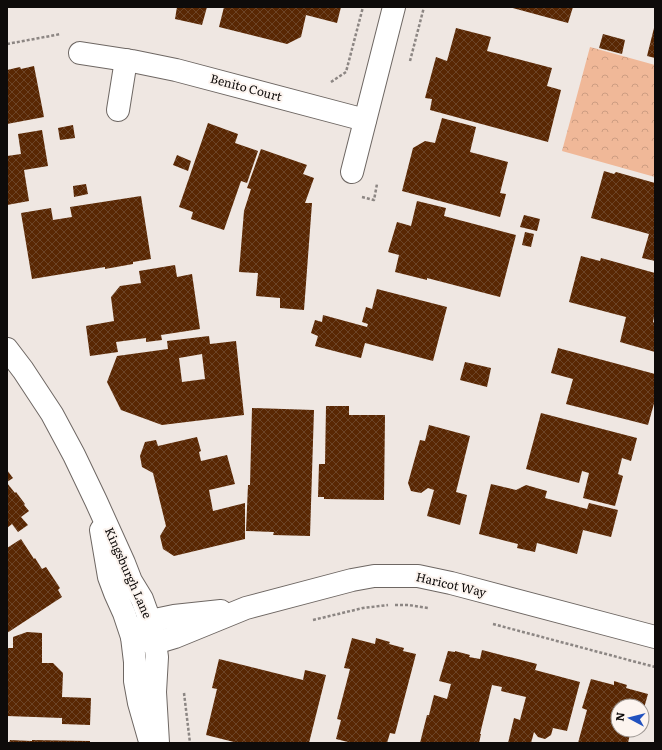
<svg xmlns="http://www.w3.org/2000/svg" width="662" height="750" font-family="Literata,serif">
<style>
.park{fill:url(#park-crowns)}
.building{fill:url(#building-cross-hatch);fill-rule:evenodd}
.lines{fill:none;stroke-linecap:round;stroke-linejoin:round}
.minor-casing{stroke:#6e6763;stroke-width:24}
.path{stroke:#8c8683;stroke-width:2.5;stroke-dasharray:3 2;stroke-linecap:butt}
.minor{stroke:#fff;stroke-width:22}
.labels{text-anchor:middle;stroke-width:4;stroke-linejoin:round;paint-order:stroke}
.street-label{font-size:12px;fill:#0e0b0a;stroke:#fcf4ef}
</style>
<defs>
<pattern id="park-crowns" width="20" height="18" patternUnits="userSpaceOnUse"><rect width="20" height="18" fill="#f0b898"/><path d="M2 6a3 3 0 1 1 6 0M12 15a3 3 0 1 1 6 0" fill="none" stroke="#cd9d82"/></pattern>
<pattern id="building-cross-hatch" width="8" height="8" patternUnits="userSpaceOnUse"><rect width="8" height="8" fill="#592703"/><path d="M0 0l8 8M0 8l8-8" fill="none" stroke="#6c4427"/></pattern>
</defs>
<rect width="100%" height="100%" fill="#efe7e2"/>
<path class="park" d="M 590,47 L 655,65 L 655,177 L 562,151 Z"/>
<g class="building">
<path d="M 177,7 L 207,7 L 202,25 L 175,19 Z"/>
<path d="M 224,7 L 341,7 L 337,23 L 306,15 L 301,37 L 287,44 L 219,27 Z"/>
<path d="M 509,7 L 573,7 L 568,23 Z"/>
<path d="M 456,28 L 491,37 L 487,51 L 552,68 L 547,86 L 561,90 L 548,142 L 430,110 L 432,99 L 425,98 L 436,57 L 447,61 Z"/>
<path d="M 654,28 L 655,28 L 655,58 L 647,56 Z"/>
<path d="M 603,34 L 625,40 L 622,54 L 599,48 Z"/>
<path d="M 34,66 L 44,117 L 7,124 L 7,70 L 20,67 L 21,69 Z"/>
<path d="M 442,118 L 476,127 L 470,152 L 508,162 L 500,193 L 506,194 L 500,217 L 402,191 L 413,148 L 425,141 L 435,143 Z"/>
<path d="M 208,123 L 238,134 L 235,143 L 258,151 L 247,183 L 241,181 L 224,230 L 191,219 L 193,212 L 179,207 Z"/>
<path d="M 73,125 L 75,138 L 60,140 L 58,128 Z"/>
<path d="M 42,130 L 48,166 L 24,170 L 29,201 L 7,205 L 7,156 L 21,154 L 18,134 Z"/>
<path d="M 261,149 L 307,165 L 303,174 L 314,178 L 305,203 L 312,203 L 304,310 L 280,308 L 280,298 L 256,296 L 258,273 L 239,272 L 244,211 L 251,189 L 247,188 Z"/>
<path d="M 177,155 L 191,161 L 188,171 L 173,165 Z"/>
<path d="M 604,171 L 614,174 L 616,172 L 655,183 L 655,261 L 642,258 L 649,234 L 591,218 Z"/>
<path d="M 86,184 L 88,194 L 74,197 L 73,186 Z"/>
<path d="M 141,196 L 151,259 L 133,262 L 133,264 L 105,269 L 105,267 L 32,279 L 21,213 L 51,208 L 53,220 L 72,217 L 70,207 Z"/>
<path d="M 417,201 L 446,208 L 444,216 L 516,235 L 500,297 L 427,278 L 427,280 L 395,272 L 399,255 L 388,252 L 397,222 L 411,226 Z"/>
<path d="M 524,215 L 540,219 L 537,231 L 520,227 Z"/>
<path d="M 525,232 L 534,234 L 531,247 L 522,245 Z"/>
<path d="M 581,256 L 600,261 L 601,258 L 655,273 L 655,312 L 653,322 L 655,323 L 655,352 L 620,342 L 626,317 L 569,302 Z"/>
<path d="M 175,265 L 177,277 L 192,274 L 200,329 L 161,335 L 162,340 L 146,342 L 146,338 L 116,342 L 118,352 L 90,356 L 86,326 L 114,321 L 111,297 L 120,286 L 141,283 L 139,271 Z"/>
<path d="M 377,289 L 447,307 L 433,361 L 365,343 L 361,358 L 315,346 L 318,336 L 311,333 L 315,320 L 322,322 L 323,315 L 367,327 L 368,324 L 362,322 L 366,307 L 372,309 Z"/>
<path d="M 209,336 L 210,344 L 236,341 L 244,415 L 162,425 L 121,410 L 107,382 L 117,356 L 168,349 L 167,341 ZM 202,354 L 205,379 L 182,382 L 179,358 Z"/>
<path d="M 558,348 L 655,374 L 655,400 L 648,425 L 566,404 L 573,379 L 551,373 Z"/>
<path d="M 465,362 L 491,368 L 487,387 L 460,380 Z"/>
<path d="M 326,406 L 349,406 L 349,415 L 385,415 L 384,500 L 324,499 L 324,497 L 318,497 L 319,464 L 325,464 Z"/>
<path d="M 252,408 L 314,410 L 310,536 L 273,535 L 274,532 L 246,531 L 248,485 L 250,485 Z"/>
<path d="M 541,413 L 637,438 L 631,461 L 622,458 L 618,474 L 623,476 L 615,506 L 583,498 L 589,473 L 582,471 L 579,483 L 526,469 Z"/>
<path d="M 429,425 L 470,436 L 456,492 L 467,495 L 460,525 L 427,516 L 434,490 L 428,488 L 421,493 L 411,491 L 408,483 L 420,440 L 425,441 Z"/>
<path d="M 197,437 L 201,451 L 199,452 L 201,461 L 227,455 L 235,484 L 209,490 L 213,511 L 245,503 L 245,539 L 174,556 L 163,549 L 160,536 L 166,526 L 153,473 L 142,467 L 140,456 L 145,442 L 156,440 L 158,446 Z"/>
<path d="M 7,470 L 13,478 L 7,482 Z"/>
<path d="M 7,483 L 15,493 L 16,492 L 25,504 L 24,505 L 29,511 L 21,517 L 28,525 L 18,532 L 12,524 L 7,528 Z"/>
<path d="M 491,484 L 516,490 L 526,485 L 547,491 L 545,498 L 587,509 L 589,503 L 618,510 L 611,537 L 583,530 L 577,554 L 537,543 L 535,552 L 517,548 L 518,544 L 479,534 Z"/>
<path d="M 21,539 L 34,559 L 35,558 L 42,569 L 46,567 L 60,588 L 58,590 L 62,597 L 7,633 L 7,548 Z"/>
<path d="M 27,632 L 42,633 L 42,663 L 53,663 L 63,673 L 62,697 L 91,698 L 90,725 L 62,724 L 62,718 L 7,716 L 7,648 L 13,648 L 13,637 Z"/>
<path d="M 352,638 L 375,644 L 376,638 L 390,642 L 389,644 L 404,648 L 403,651 L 416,654 L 395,734 L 390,733 L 387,743 L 352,743 L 336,739 L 341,720 L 337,719 L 350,669 L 344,668 Z"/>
<path d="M 482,650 L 537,664 L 535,670 L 580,682 L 567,731 L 553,728 L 551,735 L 545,739 L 538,737 L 534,732 L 531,743 L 508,743 L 514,718 L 520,720 L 526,697 L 501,691 L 502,687 L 492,685 L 480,734 L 481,734 L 479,743 L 420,743 L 427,715 L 429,715 L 434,695 L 447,699 L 451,684 L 439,681 L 448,651 L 455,652 L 455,651 L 470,655 L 469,657 L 480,659 Z"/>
<path d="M 219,659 L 303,680 L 305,670 L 326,675 L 309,743 L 238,743 L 206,735 L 217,689 L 212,688 Z"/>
<path d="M 591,679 L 614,685 L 614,681 L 627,685 L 626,688 L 648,694 L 642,715 L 642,706 L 618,706 L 618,730 L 631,730 L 628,743 L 578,743 L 587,710 L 582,708 Z"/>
<path d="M 10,740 L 32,741 L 32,740 L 90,741 L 90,743 L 9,743 Z"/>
</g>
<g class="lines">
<g class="minor-casing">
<g id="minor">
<path d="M 80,53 L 132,61 L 176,70 L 365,120"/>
<path d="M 118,110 L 126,60"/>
<path d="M 352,172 L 394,7"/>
<path d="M 7,349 L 23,370 L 52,414 L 74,455 L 96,501 L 124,563 L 131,581 L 142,599 L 150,621 L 155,643 L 157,657 L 155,692 L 158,743"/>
<path d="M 101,530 L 109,577 L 115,593 L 124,613 L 132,637 L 135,662 L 135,681 L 139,703 L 149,738"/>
<path d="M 140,630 L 150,621 L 174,616 L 221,611"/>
<path d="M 132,637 L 155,643 L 175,637 L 246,608 L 352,580 L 374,576 L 418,576 L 451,583 L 655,637"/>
</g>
</g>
<g class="path">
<path d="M 7,44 L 61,34"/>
<path d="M 410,61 L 424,7"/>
<path d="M 331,82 L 346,72 L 363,7"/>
<path d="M 362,197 L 374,200 L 377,184"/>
<path d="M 395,605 L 409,605 L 428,608"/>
<path d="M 313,620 L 363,608 L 388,605"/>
<path d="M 493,624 L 655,667"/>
<path d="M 184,693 L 190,743"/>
</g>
<use href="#minor" class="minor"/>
</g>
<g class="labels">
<g class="street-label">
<text transform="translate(246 88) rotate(15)" y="4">Benito Court</text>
<text transform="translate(128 573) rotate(66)" y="4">Kingsburgh Lane</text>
<text transform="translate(451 585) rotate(13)" y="4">Haricot Way</text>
</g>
</g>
<rect width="662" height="750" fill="none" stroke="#0e0b0a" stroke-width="16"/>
<g transform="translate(630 718) rotate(277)"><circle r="19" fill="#fcf4ef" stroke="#9d9793"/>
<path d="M0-3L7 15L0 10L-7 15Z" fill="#2151bf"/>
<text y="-6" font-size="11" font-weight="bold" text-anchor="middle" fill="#0e0b0a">N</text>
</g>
</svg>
